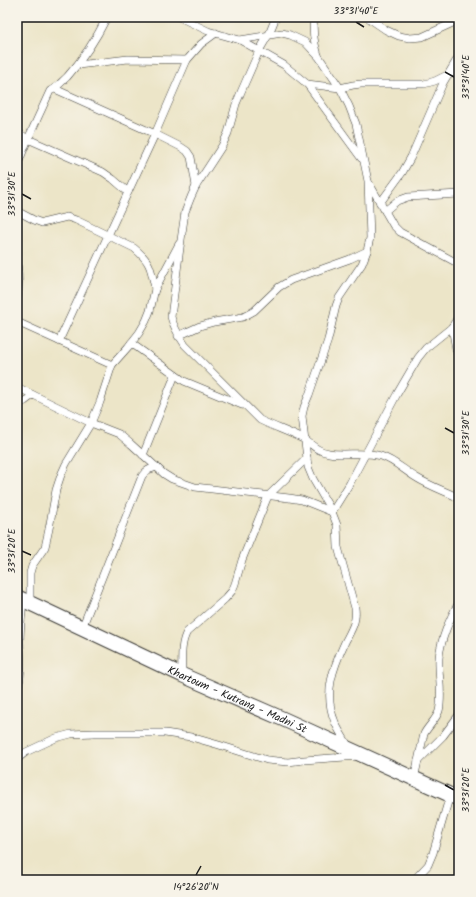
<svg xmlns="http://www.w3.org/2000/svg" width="476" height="897" font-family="Kalam,sans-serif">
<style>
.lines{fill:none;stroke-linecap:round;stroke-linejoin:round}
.street-casing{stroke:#3b3a36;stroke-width:8}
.highway-casing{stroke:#3b3a36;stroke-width:16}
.street{stroke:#fff;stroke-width:7}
.highway{stroke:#fff;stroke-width:14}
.ticks{fill:none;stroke:#1c1c1c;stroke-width:1.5}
.labels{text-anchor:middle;stroke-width:3;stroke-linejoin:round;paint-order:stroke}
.street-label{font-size:11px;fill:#1c1c1c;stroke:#f7f3e8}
.neatline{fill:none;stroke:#1c1c1c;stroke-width:1.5}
.ticks-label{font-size:10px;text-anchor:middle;fill:#1c1c1c}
</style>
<rect width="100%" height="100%" fill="#f7f3e8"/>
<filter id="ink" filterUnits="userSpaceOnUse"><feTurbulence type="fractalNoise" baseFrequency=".025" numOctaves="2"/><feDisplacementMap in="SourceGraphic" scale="8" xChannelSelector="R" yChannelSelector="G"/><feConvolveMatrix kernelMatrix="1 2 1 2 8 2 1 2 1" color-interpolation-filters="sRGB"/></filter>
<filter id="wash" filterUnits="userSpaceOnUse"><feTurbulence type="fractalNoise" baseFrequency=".012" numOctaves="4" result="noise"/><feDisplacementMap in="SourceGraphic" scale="16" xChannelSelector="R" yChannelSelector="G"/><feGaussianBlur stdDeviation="0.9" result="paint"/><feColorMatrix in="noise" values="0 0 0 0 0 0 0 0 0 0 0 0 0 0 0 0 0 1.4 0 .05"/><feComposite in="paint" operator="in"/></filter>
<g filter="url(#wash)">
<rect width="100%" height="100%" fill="#ece5c8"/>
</g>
<g filter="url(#ink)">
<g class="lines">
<g class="street-casing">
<g id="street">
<path d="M 179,17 L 208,31 L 240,40 L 284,65 L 307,84 L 361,158"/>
<path d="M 276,17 L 269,34 L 259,51 L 241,92 L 236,104 L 228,133 L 222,146 L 196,186 L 191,197 L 185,212 L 181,240 L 171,317 C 174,328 179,336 185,345 L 260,420 C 274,427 290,432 305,440 C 314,446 317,451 329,453 C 346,456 364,451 381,456 C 394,460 405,471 417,478 C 430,486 445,491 459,498"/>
<path d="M 314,17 C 312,30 314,43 318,55"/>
<path d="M 367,17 L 386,30 L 399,36 L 410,38 L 422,37 L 459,20"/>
<path d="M 240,40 L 282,33 L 290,35 L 305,42 L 319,57 L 340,88 L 349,106 L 356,124 L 368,181 L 370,238 L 367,251 L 362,264 L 339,298 L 336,306 L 328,340 L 309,395 L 304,407 L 302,416 L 308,467 L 313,479 L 332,512 L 337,525 L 338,547 L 341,558 L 355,608 C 357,622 351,630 345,642 C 333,668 323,694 335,722 C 338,730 344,738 348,746"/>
<path d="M 78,65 L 128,59 L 187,60"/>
<path d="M 307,84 L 340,88 L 353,85 L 361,84 L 424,84 L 435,81 L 449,74 L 459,71"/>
<path d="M 55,89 L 155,134 L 181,147 L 187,151 L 191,157 L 196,186"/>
<path d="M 17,132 L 28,139 L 103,172 L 113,179 L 128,192"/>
<path d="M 17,166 L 28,139 L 50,91 C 57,88 61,82 67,77 C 83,59 96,39 107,17"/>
<path d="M 369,183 L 393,225 L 400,232 L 459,264"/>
<path d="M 380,203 L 402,173 L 411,157 L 443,83 L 459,56"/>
<path d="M 17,211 L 34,220 L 42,223 L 67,217 L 76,220 L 134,248 C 151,262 151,268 155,289"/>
<path d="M 385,211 L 397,201 L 408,197 L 459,194"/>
<path d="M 17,263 C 19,276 19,288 17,300"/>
<path d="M 17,322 L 112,365"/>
<path d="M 452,327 L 456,349 L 459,357"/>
<path d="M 178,336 L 200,326 L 214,322 L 243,317 L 254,311 L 279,287 L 291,280 L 350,259 L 367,251"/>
<path d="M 59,341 L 155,134 L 187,60 L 201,44 L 216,33"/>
<path d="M 131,343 L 184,381 L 242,405"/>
<path d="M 17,387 L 91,423 L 119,434 L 131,444 L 164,474 L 172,479 L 195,487 L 289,498 L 302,500 L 332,512"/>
<path d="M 17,405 L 25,401 L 33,395"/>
<path d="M 143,455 L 175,375"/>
<path d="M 332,512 L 350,483 L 397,394 L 418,358 L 426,348 L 452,327 L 459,316"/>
<path d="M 30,603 L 30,573 L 32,566 L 45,547 L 49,529 L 56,490 L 61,475 L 66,464 L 91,423 L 100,402 L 112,365 L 128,347 L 139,333 L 146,321 L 150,311 L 155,289 L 179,244"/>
<path d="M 82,628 L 142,476 C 146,470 150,469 157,467"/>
<path d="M 182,675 C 182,661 180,644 187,632 L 225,599 L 232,591 L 235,584 L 242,560 L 268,496 L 307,458"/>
<path d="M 17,688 C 23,677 20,654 20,641 C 20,627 22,614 23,600"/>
<path d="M 17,759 L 26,752 L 56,738 L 71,734 L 94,733 L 165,733 L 191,737 L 219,745 L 267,760 L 288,762 L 304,760 L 359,756"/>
<path d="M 418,761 L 443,736 L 459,715"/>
<path d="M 414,779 L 424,734 C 428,726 436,720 439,711 C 443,695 438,674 439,658 C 440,642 450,617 459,603"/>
<path d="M 414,880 L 428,865 L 433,853 L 450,795"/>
</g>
</g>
<g class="highway-casing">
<g id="highway">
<path id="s1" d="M 17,597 L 182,675 L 283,719 L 459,799"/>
</g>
</g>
<use href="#street" class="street"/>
<use href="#highway" class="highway"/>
</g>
</g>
<path class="ticks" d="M 356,22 L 364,27M 445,72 L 454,77M 22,194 L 31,199M 445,428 L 454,433M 22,551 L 31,555M 445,785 L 454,790M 196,875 L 201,866"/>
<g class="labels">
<g class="street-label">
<text dy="4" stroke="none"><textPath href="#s1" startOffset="243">Khartoum - Kutrang - Madni St</textPath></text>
</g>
</g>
<rect width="476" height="897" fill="none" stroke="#f7f3e8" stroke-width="44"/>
<rect x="22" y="22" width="432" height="853" class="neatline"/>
<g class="ticks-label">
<text x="356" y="14">33°31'40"E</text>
<text transform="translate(465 77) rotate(-90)" y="4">33°31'40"E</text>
<text transform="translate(11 194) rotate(-90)" y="4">33°31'30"E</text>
<text transform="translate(465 433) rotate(-90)" y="4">33°31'30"E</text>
<text transform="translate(11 551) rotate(-90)" y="4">33°31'20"E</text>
<text transform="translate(465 790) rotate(-90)" y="4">33°31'20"E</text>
<text x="196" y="890">14°26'20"N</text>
</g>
</svg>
